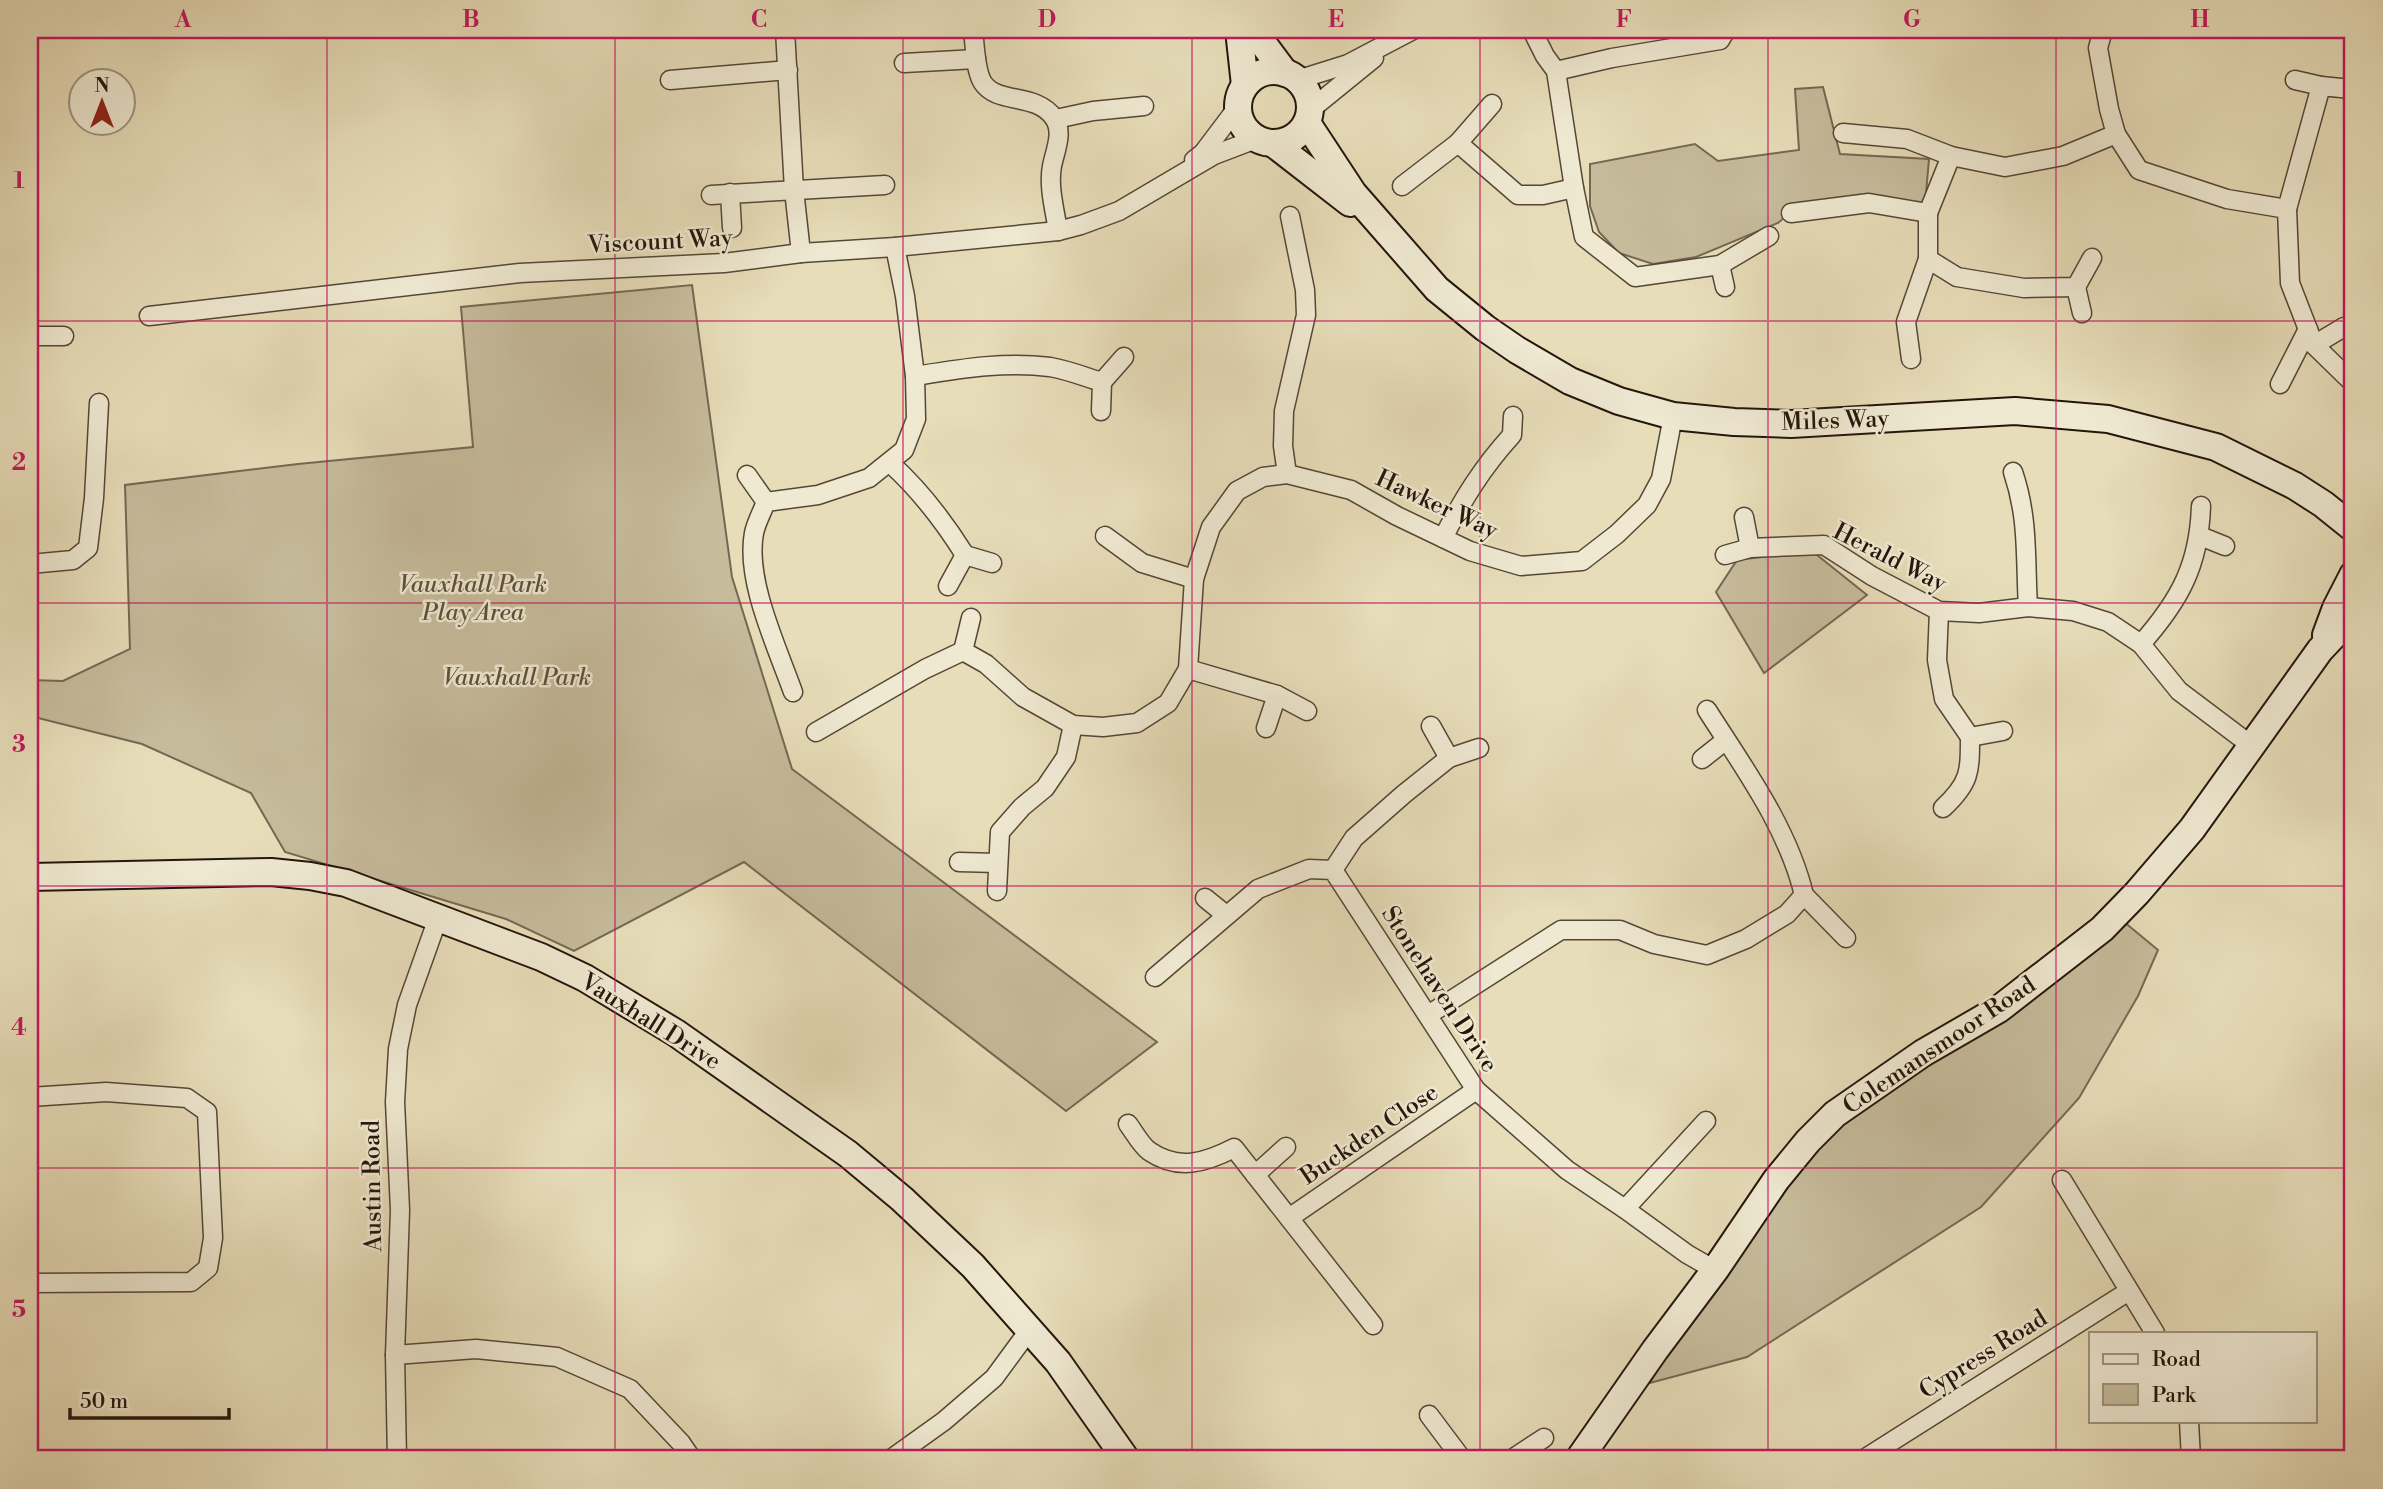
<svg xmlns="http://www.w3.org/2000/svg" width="2383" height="1489" font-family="'Libre Bodoni',serif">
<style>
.green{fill:#c6bb9b;stroke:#756853;stroke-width:2}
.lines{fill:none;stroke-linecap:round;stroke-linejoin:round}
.street-casing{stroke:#554736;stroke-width:21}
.secondary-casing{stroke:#24150b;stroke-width:30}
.street{stroke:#efe9d2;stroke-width:18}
.secondary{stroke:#efe9d2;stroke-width:26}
.grid{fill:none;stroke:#c2185b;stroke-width:2;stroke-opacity:0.55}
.labels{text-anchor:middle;stroke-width:5;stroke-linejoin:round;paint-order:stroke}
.street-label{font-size:24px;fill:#24150b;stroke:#efe9d2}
.park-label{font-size:24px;font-style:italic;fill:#5d4f3d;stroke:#efe9d2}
.neatline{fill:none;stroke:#c2185b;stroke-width:2.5}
.grid-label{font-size:23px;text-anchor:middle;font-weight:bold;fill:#c2185b}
</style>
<rect width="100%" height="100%" fill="#e7ddb9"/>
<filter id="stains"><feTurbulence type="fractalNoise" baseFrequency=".00286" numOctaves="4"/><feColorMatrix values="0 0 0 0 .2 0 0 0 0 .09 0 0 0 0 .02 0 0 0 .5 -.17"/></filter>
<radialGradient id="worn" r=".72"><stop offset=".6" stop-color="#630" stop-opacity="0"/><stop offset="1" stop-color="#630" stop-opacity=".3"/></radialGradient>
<g class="green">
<path d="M 1823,87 L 1840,154 L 1929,159 L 1925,205 L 1800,204 L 1778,223 L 1696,257 L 1653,264 L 1619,253 L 1599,232 L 1590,206 L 1590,164 L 1695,144 L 1718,161 L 1799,150 L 1795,89 Z"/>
<path d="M 692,285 L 732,577 L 792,769 L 1157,1042 L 1066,1111 L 744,862 L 574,951 L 506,919 L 285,852 L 251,793 L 142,744 L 30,716 L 30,680 L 63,681 L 130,649 L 125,485 L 298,464 L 473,447 L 461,307 Z"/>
<path d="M 1812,551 L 1867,595 L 1764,673 L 1716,592 L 1737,560 Z"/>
<path d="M 2123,921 L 2158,950 L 2138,996 L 2079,1098 L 1981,1207 L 1747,1357 L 1650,1383 L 1673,1341 L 1823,1138 Z"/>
</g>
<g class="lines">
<g class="street-casing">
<g id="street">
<path d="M 785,30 L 794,190 L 801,253"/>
<path d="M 973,30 C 975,44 975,71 983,83 C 998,105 1036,92 1054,118 C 1064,132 1055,151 1052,166 C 1048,186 1055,211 1058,231"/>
<path d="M 1532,30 L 1545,56 L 1556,71 L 1574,188 L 1584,237 L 1635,277 L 1720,265 L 1769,236"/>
<path d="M 2103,30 L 2098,48 L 2109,109 L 2116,134 L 2139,170 L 2227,199 L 2287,209 L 2290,283 L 2314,345 L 2353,383"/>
<path d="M 904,63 L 976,59"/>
<path d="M 1556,71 L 1612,58 L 1720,40 L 1726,30"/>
<path d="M 670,80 L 788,70"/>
<path d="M 1297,80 L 1348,64 L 1413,30"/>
<path d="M 2295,80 L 2321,86"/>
<path d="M 1492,104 L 1458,143 L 1518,195 L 1543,195 L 1574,188"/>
<path d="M 1310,110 L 1374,58"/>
<path d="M 1056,119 L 1093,111 L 1144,106"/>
<path d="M 1843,133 L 1907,139 L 1951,156 L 2005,167 L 2063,156 L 2116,134"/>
<path d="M 1951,156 L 1928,213 L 1928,259 L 1957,277 L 2024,288 L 2076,287 L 2092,258"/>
<path d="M 1194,160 L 1203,153 L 1237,108"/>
<path d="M 1402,186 L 1458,143"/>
<path d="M 730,193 L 732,228"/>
<path d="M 711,195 L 885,185"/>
<path d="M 2287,209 L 2321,86 L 2351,89"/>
<path d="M 1791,213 L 1869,203 L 1928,213"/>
<path d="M 1720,265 L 1725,287"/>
<path d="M 2076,287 L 2082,313"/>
<path d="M 149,316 L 520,273 L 724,263 L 801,253 L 895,247 L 1058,231 L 1081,225 L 1119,211 L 1214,155 L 1256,139"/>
<path d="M 30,336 L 64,336"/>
<path d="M 2314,345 L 2344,327"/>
<path d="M 1911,359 L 1906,322 L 1928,259"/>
<path d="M 915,376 C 959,369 1005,361 1050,367 C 1068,370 1085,377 1102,382 L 1124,357"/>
<path d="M 2280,384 L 2308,329"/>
<path d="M 1101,411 L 1102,382"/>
<path d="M 890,463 C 920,490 943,520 965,555 L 992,563"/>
<path d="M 2013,472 C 2029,519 2025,559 2028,607"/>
<path d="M 1287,474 L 1283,446 L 1284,411 L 1306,315 L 1305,290 L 1290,216"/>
<path d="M 747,475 L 766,502"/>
<path d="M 1744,517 L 1750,548 L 1824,545 L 1872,576 L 1939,611 L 1979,613 L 2028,607 L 2073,611 L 2108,622 L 2141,644 L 2179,691 L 2252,746"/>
<path d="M 1105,536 L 1142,563 L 1194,579"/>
<path d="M 2200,536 L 2225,546"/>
<path d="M 1443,538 C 1463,499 1482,468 1512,435 L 1513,416"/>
<path d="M 1725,555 L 1750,548"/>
<path d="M 30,564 L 73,560 L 88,548 L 94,498 L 99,403"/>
<path d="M 948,586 L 965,555"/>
<path d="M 1939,611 L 1937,660 L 1944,699 L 1970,737 L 2003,731"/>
<path d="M 971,618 L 963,651 L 986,664 L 1023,697 L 1073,725 L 1103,727 L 1137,723 L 1168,703 L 1188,669 L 1194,579 L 1211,527 L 1237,491 L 1263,477 L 1287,474 L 1351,490 L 1397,516 L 1470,551 L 1521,566 L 1582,561 L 1617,534 L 1647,505 L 1661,479 L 1673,416"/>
<path d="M 2141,644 C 2180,600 2199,565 2201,506"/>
<path d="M 1188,669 L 1277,695 L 1307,711"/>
<path d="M 793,692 C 777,647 745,580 754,533 C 756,523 762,512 766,502 L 818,495 L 869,478 L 904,450 L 916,419 L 915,376 L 905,296 L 895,247"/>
<path d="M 1431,726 L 1449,758"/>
<path d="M 1266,728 L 1277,695"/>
<path d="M 816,732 L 925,669 L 963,651"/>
<path d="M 1702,759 L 1726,740"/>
<path d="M 1943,808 C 1970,783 1970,772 1970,737"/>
<path d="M 959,862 L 998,863"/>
<path d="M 1333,870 L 1354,838 L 1404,794 L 1449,758 L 1479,748"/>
<path d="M 997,891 L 1000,832 L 1022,807 L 1045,788 L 1066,757 L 1073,725"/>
<path d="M 1804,895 L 1846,938"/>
<path d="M 1205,898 L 1226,915"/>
<path d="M 1155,977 L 1258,889 L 1309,869 L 1333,870 L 1476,1090 L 1567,1170 L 1625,1209 L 1687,1254 L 1715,1270"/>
<path d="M 1428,1015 L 1561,930 L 1620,930 L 1654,944 L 1707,955 L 1746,939 L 1787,914 L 1804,895 C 1788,828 1744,768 1707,710"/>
<path d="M 30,1097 L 106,1092 L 187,1098 L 207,1112 L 213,1238 L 208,1268 L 191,1282 L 30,1283"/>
<path d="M 1128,1124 C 1134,1132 1141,1145 1149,1151 C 1178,1171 1205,1163 1234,1148 L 1373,1325"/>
<path d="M 1255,1175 L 1286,1147"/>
<path d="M 2062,1180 L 2155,1333"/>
<path d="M 1625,1209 L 1706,1121"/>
<path d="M 1289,1218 L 1476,1090"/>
<path d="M 395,1355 L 476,1349 L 557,1357 L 630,1389 L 681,1443 L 692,1459"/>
<path d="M 1429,1415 L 1462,1459"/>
<path d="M 2189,1421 L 2191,1459"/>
<path d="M 397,1459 L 395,1355 L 400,1210 L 395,1102 L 398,1049 L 407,1005 L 438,918"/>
<path d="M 891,1459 L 944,1421 L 994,1378 L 1030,1329"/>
<path d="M 1512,1459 L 1544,1438"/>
<path d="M 1864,1459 L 2129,1291"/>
</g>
</g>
<g class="secondary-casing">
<g id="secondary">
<path d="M 1239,30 L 1245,85"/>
<path d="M 1253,30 L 1285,73"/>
<circle cx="1274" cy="107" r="36"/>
<path d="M 1307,123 L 1353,193 L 1437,289 L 1485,328 L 1517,350 L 1570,381 L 1619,401 L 1673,416 L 1734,422 L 1791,424 L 2015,411 L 2108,419 L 2216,447 L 2295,486 L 2323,504 L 2353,528"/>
<path d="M 1274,144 L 1350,203"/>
<path d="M 2326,635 L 2336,608 L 2353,575"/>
<path d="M 30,877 L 271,872 L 310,876 L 346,883 L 541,957 L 585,978 L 676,1033 L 848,1154 L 902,1199 L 973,1266 L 1058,1362 L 1126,1459"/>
<path d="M 1579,1459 L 1655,1350 L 1715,1270 L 1776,1180 L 1808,1141 L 1835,1114 L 1923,1053 L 1999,1009 L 2102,929 L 2137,893 L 2192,829 L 2320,650 L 2353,615"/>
</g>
</g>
<use href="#street" class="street"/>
<use href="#secondary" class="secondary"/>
</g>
<path class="grid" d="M 327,30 L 327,1459M 615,30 L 615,1459M 903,30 L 903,1459M 1192,30 L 1192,1459M 1480,30 L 1480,1459M 1768,30 L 1768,1459M 2056,30 L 2056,1459M 30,321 L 2353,321M 30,603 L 2353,603M 30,886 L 2353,886M 30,1168 L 2353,1168"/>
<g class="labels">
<g class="street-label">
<text transform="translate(660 241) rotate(-3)" y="8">Viscount Way</text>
<text transform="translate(1835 420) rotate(-2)" y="8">Miles Way</text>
<text transform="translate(1437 504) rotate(25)" y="8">Hawker Way</text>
<text transform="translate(1890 557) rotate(27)" y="8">Herald Way</text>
<text transform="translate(1440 989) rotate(57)" y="8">Stonehaven Drive</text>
<text transform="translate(651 1021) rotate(32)" y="8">Vauxhall Drive</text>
<text transform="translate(1939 1045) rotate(-34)" y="8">Colemansmoor Road</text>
<text transform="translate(1369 1134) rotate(-34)" y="8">Buckden Close</text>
<text transform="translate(372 1186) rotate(-91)" y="8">Austin Road</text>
<text transform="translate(1983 1354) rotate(-32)" y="8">Cypress Road</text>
</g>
<g class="park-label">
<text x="473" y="592">Vauxhall Park<tspan x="473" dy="28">Play Area</tspan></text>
<text x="517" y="685">Vauxhall Park</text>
</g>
</g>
<rect width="2383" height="1489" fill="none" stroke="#e7ddb9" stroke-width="77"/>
<rect x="2089" y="1332" width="228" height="91" fill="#efe9d2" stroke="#9e9482" stroke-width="2"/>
<rect x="2103" y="1354" width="35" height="10" fill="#efe9d2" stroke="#9e9482" stroke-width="2"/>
<text x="2152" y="1366" font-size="21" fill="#24150b">Road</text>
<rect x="2103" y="1384" width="35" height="21" fill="#c6bb9b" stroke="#9e9482" stroke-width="2"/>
<text x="2152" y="1402" font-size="21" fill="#24150b">Park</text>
<g transform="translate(102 102)"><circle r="33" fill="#efe9d2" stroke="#9e9482" stroke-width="2"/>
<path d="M0-5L12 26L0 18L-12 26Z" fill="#8f2418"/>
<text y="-10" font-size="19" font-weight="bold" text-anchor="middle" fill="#24150b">N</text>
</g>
<path d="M70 1408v10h159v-10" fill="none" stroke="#24150b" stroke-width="3.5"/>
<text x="80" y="1408" font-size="21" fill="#24150b" stroke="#efe9d2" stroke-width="5" paint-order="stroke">50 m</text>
<rect x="38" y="38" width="2306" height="1412" class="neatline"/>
<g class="grid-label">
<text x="183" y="27">A</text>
<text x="471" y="27">B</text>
<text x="759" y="27">C</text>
<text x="1047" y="27">D</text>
<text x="1336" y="27">E</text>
<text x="1624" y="27">F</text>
<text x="1912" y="27">G</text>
<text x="2200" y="27">H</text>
<text x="19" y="188">1</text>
<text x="19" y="470">2</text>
<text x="19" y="752">3</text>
<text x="19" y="1035">4</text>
<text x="19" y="1317">5</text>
</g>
<rect width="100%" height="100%" filter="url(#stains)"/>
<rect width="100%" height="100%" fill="url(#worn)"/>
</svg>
